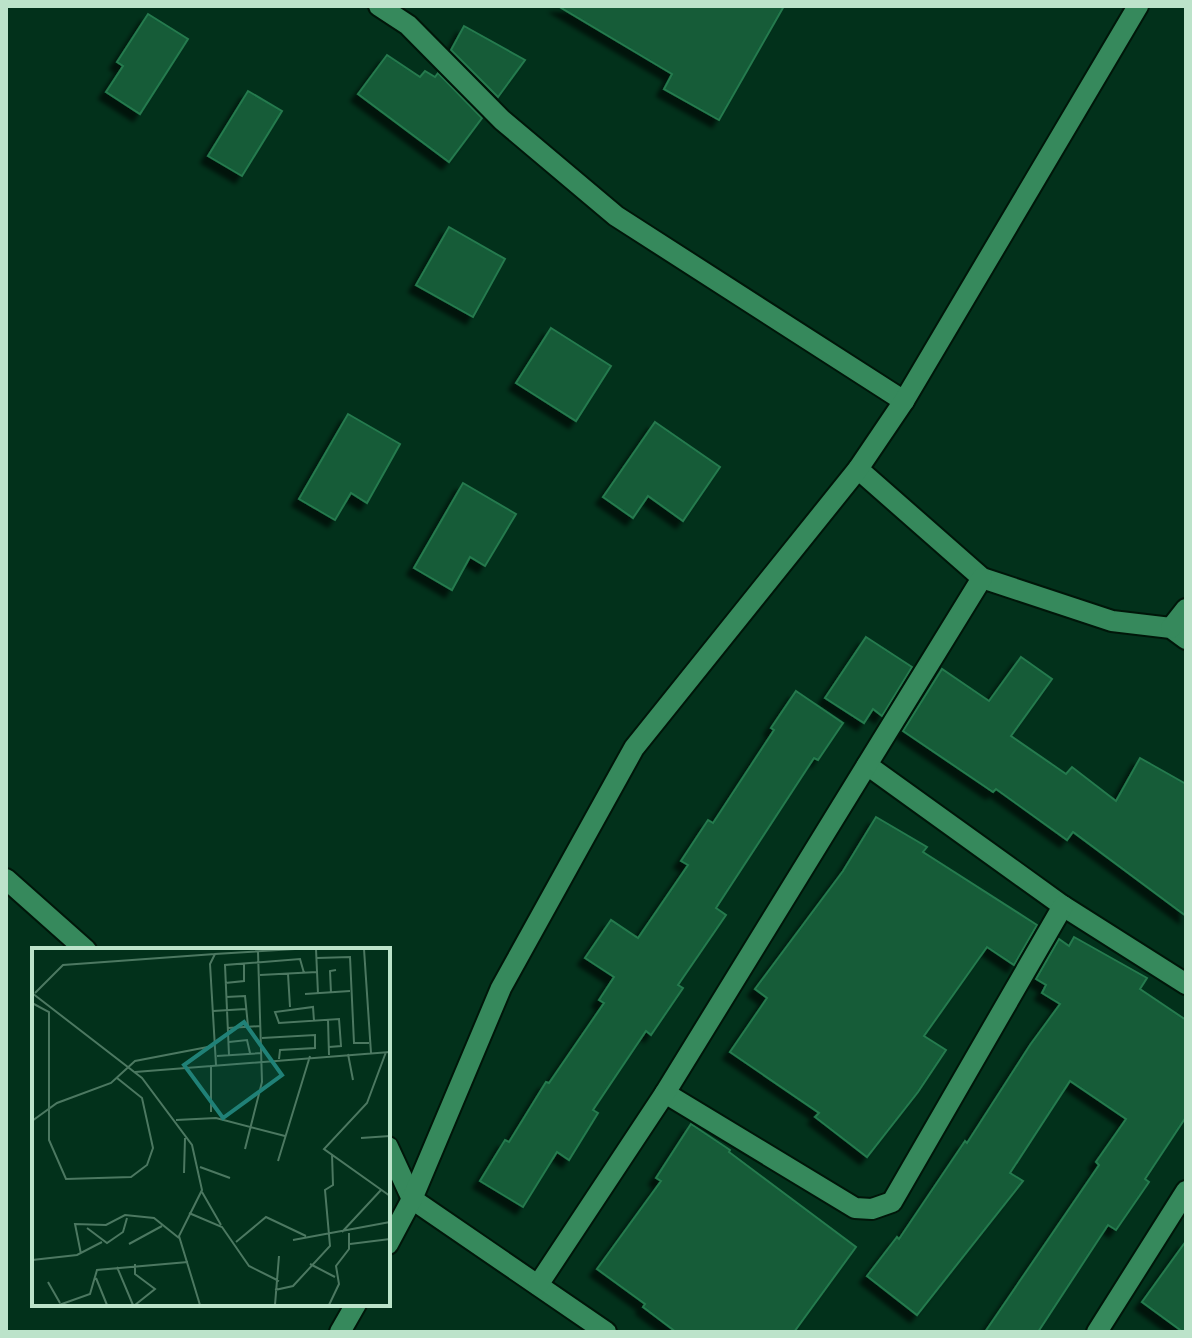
<svg xmlns="http://www.w3.org/2000/svg" width="1192" height="1338" font-family="'PT Sans Narrow',sans-serif">
<style>
.building{fill:#125c38;stroke:#257a4e;stroke-width:2;filter:url(#shadow)}
.lines{fill:none;stroke-linecap:round;stroke-linejoin:round}
.minor-casing{stroke:#001609;stroke-width:24}
.minor{stroke:#36895c;stroke-width:20}
.inset-road{fill:none;stroke:#4c7861;stroke-width:2}
.view{fill:#208177;fill-opacity:0.15;stroke:#208177;stroke-width:4}
.inset-edge{fill:none;stroke:#bce3ca;stroke-width:4}
</style>
<defs>
<filter id="shadow"><feDropShadow dx="-7" dy="7" stdDeviation="2" flood-color="#0009"/></filter>
</defs>
<rect width="100%" height="100%" fill="#02311b"/>
<g class="building">
<path d="M 558,6 L 784,6 L 719,120 L 664,89 L 672,74 Z"/>
<path d="M 148,14 L 188,39 L 140,114 L 106,92 L 123,66 L 117,62 Z"/>
<path d="M 464,26 L 525,60 L 498,97 L 451,50 Z"/>
<path d="M 387,55 L 420,77 L 425,71 L 435,77 L 438,73 L 482,118 L 449,162 L 358,94 Z"/>
<path d="M 248,91 L 282,111 L 242,176 L 208,156 Z"/>
<path d="M 449,227 L 505,259 L 473,317 L 416,285 Z"/>
<path d="M 551,328 L 611,366 L 576,421 L 516,383 Z"/>
<path d="M 348,414 L 400,444 L 367,503 L 351,493 L 335,520 L 299,499 Z"/>
<path d="M 655,422 L 720,467 L 683,521 L 648,496 L 633,518 L 603,497 Z"/>
<path d="M 463,483 L 516,514 L 485,566 L 470,557 L 452,590 L 414,568 Z"/>
<path d="M 866,637 L 912,667 L 882,716 L 873,709 L 864,723 L 825,698 Z"/>
<path d="M 1021,657 L 1052,679 L 1011,736 L 1066,774 L 1072,767 L 1116,801 L 1140,758 L 1186,784 L 1186,916 L 1073,832 L 1067,840 L 996,789 L 993,792 L 903,731 L 942,669 L 989,701 Z"/>
<path d="M 796,691 L 843,723 L 818,760 L 814,758 L 716,908 L 726,915 L 678,985 L 683,988 L 651,1035 L 646,1031 L 593,1110 L 598,1113 L 569,1160 L 557,1152 L 523,1207 L 480,1181 L 505,1140 L 509,1142 L 546,1082 L 549,1083 L 604,1003 L 599,1000 L 614,977 L 585,958 L 611,920 L 638,938 L 688,865 L 681,861 L 708,820 L 713,823 L 774,730 L 771,728 Z"/>
<path d="M 876,817 L 927,847 L 923,852 L 1037,925 L 1014,965 L 987,947 L 924,1036 L 946,1050 L 918,1092 L 867,1157 L 815,1117 L 819,1113 L 730,1052 L 767,998 L 755,989 L 843,871 Z"/>
<path d="M 1074,937 L 1147,978 L 1140,989 L 1186,1020 L 1186,1117 L 1145,1179 L 1149,1182 L 1116,1230 L 1108,1225 L 1038,1332 L 985,1332 L 1099,1165 L 1096,1162 L 1126,1119 L 1070,1081 L 1010,1173 L 1023,1181 L 917,1315 L 867,1276 L 897,1237 L 899,1239 L 965,1141 L 967,1143 L 1030,1045 L 1060,1004 L 1042,993 L 1046,985 L 1036,979 L 1059,939 L 1069,946 Z"/>
<path d="M 691,1124 L 730,1150 L 729,1152 L 856,1247 L 794,1332 L 676,1332 L 643,1307 L 645,1304 L 597,1269 L 661,1181 L 656,1178 Z"/>
<path d="M 1186,1241 L 1186,1332 L 1183,1332 L 1142,1302 Z"/>
</g>
<g class="lines">
<g class="minor-casing">
<g id="minor">
<path d="M 379,6 L 408,25 L 502,120 L 616,216 L 904,401"/>
<path d="M 858,469 L 982,578 L 1112,621 L 1171,628 L 1186,639"/>
<path d="M 1171,628 L 1186,609"/>
<path d="M 867,765 L 1063,906 L 1186,984"/>
<path d="M 6,879 L 86,950"/>
<path d="M 665,1093 L 855,1208 L 872,1209 L 892,1202 L 1063,906"/>
<path d="M 388,1147 L 412,1199 L 606,1332"/>
<path d="M 388,1244 L 412,1199 L 501,988 L 634,748 L 858,469 L 904,401 L 1138,6"/>
<path d="M 538,1285 L 665,1093 L 982,578"/>
<path d="M 340,1332 L 356,1304"/>
<path d="M 1097,1332 L 1186,1191"/>
</g>
</g>
<use href="#minor" class="minor"/>
</g>
<g transform="translate(32 948)">
<rect width="358" height="358" fill="#02311b"/>
<path class="inset-road" d="M 284,1 L 286,46M 332,1 L 339,105M 285,10 L 318,9 L 322,95 L 337,95M 256,26 L 258,59M 228,27 L 285,24M 193,35 L 212,33 L 212,15M 0,45 L 110,130 L 160,197 L 170,242 L 147,288 L 168,357M 3,45 L 31,17 L 183,6M 299,45 L 298,23 L 304,22M 273,46 L 318,43M 194,49 L 213,48 L 216,78M 0,55 L 17,64 L 17,192 L 34,231 L 99,229 L 115,217 L 121,200 L 110,150 L 85,130M 181,63 L 214,61M 296,72 L 297,107M 282,73 L 281,59 L 243,64 L 247,75 L 307,71 L 309,98 L 297,99M 196,80 L 229,78M 230,90 L 283,87 L 283,100 L 248,102 L 247,111M 197,94 L 215,92 L 218,105M 354,104 L 335,155 L 292,201 L 358,248M 316,106 L 321,132M 197,107 L 193,17 L 268,11 L 272,25M 185,108 L 230,105M 179,117 L 179,164M 184,117 L 178,16 L 183,6 L 263,1M 103,124 L 358,104M 144,172 L 184,170 L 253,188M 0,173 L 25,155 L 79,135 L 103,113 L 181,98M 329,190 L 358,188M 213,201 L 230,134 L 226,4M 246,213 L 278,108M 168,219 L 198,230M 152,225 L 153,190M 170,244 L 189,277M 157,265 L 190,279 L 217,318 L 247,333M 55,280 L 75,295 L 91,284 L 95,270M 310,284 L 349,242M 261,292 L 358,274M 204,294 L 234,269 L 274,288M 97,296 L 130,278M 318,296 L 358,291M 49,306 L 43,276 L 74,277 L 93,267 L 122,270 L 147,290M 0,312 L 45,307 L 70,294M 103,316 L 103,326 L 123,341 L 103,357M 278,316 L 303,329M 85,319 L 101,357M 64,330 L 75,357M 16,334 L 28,355M 243,342 L 261,338 L 298,298 L 293,242 L 301,237 L 300,206M 27,357 L 58,346 L 65,322 L 156,314M 243,357 L 247,308M 297,357 L 307,336 L 304,318 L 317,301 L 317,285"/>
<path class="view" d="M 212,74 L 250,127 L 191,170 L 152,117 Z"/>
<rect width="358" height="358" class="inset-edge"/>
</g>
<rect width="1192" height="1338" fill="none" stroke="#bce3ca" stroke-width="16"/>
</svg>
